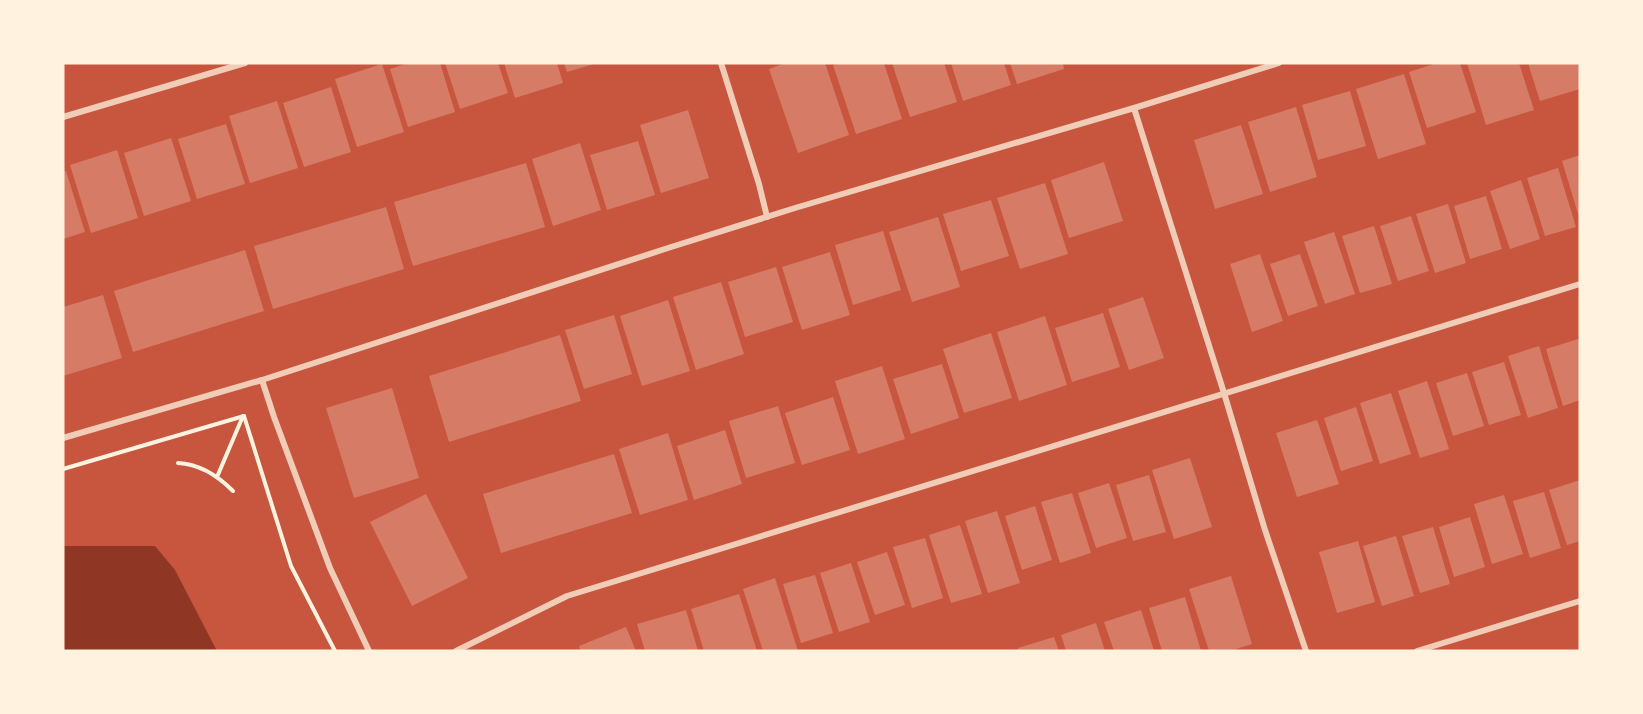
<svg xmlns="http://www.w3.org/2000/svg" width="1643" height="714" font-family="Mulish,sans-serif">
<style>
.water{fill:#8f3625}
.building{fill:#d67c66}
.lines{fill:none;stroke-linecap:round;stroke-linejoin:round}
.path{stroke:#fff3e0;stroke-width:4}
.minor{stroke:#f1ccb7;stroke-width:6}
</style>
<rect width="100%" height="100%" fill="#c8553d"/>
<path class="water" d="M 63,546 L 155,546 L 175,570 L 217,651 L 63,651 Z"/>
<g class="building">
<path d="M 409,63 L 440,63 L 455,112 L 408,127 L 390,69 Z"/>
<path d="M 445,63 L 498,63 L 508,93 L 460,109 Z"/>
<path d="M 504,63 L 557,63 L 563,83 L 515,98 Z"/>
<path d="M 564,63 L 594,63 L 594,64 L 567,72 Z"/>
<path d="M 785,63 L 825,63 L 849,135 L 798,153 L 769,69 Z"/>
<path d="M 841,63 L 884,63 L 902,119 L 856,134 L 833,65 Z"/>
<path d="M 892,63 L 944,63 L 957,102 L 910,117 Z"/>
<path d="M 951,63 L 1004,63 L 1011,85 L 963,101 Z"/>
<path d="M 1010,63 L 1063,63 L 1064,69 L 1017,84 Z"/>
<path d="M 1437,63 L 1460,63 L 1476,112 L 1427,128 L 1409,72 Z"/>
<path d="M 1467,63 L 1519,63 L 1534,110 L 1486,125 Z"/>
<path d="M 1528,63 L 1579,63 L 1580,68 L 1580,89 L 1540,101 Z"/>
<path d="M 382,64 L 404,132 L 357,147 L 335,79 Z"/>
<path d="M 1404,74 L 1426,144 L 1378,159 L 1356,89 Z"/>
<path d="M 331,87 L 351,152 L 304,167 L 283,103 Z"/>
<path d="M 1350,91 L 1366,146 L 1318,160 L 1302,105 Z"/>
<path d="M 277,101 L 298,168 L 250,183 L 229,116 Z"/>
<path d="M 1296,107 L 1317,177 L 1270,192 L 1248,122 Z"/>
<path d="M 688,110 L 709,178 L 661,193 L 640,125 Z"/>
<path d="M 226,124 L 245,184 L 197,199 L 178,139 Z"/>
<path d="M 1241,125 L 1263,194 L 1215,209 L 1194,140 Z"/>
<path d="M 171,138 L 191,201 L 144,216 L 124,153 Z"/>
<path d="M 638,141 L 655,195 L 607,210 L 590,155 Z"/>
<path d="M 580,143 L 601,210 L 553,226 L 532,159 Z"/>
<path d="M 117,150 L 138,218 L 91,233 L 70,165 Z"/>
<path d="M 1580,155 L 1580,217 L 1579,217 L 1562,161 Z"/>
<path d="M 1104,162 L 1123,221 L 1069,238 L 1051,180 Z"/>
<path d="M 526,163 L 545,227 L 413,266 L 394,202 Z"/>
<path d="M 1558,168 L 1576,227 L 1545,236 L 1527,178 Z"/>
<path d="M 66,171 L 85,232 L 63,239 L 63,172 Z"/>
<path d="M 1521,180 L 1540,239 L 1510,249 L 1490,191 Z"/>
<path d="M 1045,183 L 1068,254 L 1020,269 L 997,198 Z"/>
<path d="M 1486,196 L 1502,249 L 1470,259 L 1454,206 Z"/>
<path d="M 991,200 L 1009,256 L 961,271 L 943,214 Z"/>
<path d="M 1448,204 L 1466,263 L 1435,273 L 1416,214 Z"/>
<path d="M 386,207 L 404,269 L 273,309 L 254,246 Z"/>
<path d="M 1411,216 L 1429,271 L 1398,281 L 1380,226 Z"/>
<path d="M 938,217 L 960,287 L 912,302 L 889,232 Z"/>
<path d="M 1374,226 L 1392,284 L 1360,293 L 1342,236 Z"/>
<path d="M 883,231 L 901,290 L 853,305 L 835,245 Z"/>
<path d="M 1334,232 L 1355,294 L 1325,304 L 1304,242 Z"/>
<path d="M 245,250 L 264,311 L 133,352 L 114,291 Z"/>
<path d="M 830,252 L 850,315 L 802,330 L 782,267 Z"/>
<path d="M 1260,254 L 1283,321 L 1252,332 L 1230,264 Z"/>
<path d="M 1300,254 L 1318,306 L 1288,316 L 1270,264 Z"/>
<path d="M 776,267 L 793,322 L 745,337 L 728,282 Z"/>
<path d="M 721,282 L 744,354 L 696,370 L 673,297 Z"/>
<path d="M 103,295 L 122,358 L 63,376 L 63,307 Z"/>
<path d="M 1143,297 L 1164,358 L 1129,370 L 1108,309 Z"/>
<path d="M 668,300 L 690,371 L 642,386 L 620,316 Z"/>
<path d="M 1103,313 L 1120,367 L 1072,382 L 1055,328 Z"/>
<path d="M 614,315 L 632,374 L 584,389 L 565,330 Z"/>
<path d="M 1045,316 L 1067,385 L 1019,401 L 997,332 Z"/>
<path d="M 991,333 L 1012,398 L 964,413 L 943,349 Z"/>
<path d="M 560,335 L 581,401 L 449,442 L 429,376 Z"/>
<path d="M 1578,339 L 1580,345 L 1580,400 L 1563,406 L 1546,349 Z"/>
<path d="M 1539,346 L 1558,408 L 1528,418 L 1508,356 Z"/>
<path d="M 1504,362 L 1521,415 L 1489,425 L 1472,372 Z"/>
<path d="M 942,364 L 959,418 L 911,434 L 893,379 Z"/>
<path d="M 882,366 L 905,439 L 858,454 L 835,381 Z"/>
<path d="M 1467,373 L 1484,426 L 1453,436 L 1436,383 Z"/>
<path d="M 1427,381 L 1449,449 L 1420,458 L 1398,391 Z"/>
<path d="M 392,388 L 419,478 L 354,498 L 326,408 Z"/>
<path d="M 1391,393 L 1411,454 L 1380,464 L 1360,403 Z"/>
<path d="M 833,397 L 850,450 L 802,465 L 785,413 Z"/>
<path d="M 778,406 L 795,463 L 746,478 L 729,421 Z"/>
<path d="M 1356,407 L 1373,461 L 1341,471 L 1324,418 Z"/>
<path d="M 1317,420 L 1339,484 L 1297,497 L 1276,433 Z"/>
<path d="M 725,430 L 742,484 L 694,500 L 677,446 Z"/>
<path d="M 668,433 L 688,500 L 640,515 L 619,449 Z"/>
<path d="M 614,454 L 632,513 L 501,553 L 483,494 Z"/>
<path d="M 1190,458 L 1212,527 L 1174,539 L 1152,470 Z"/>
<path d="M 1149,475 L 1166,532 L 1133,541 L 1116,485 Z"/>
<path d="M 1580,480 L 1580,541 L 1567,545 L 1549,490 Z"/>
<path d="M 1109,483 L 1127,538 L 1096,548 L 1078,493 Z"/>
<path d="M 1544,492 L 1561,548 L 1530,558 L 1513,501 Z"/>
<path d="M 1072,493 L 1091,553 L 1060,563 L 1041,502 Z"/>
<path d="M 426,494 L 468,578 L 412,606 L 370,522 Z"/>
<path d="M 1504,495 L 1523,554 L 1492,564 L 1474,504 Z"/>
<path d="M 1035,506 L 1052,560 L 1022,570 L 1005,516 Z"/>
<path d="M 997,511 L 1020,583 L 988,593 L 965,521 Z"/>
<path d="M 1470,517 L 1485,567 L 1454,577 L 1439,527 Z"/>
<path d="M 960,525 L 982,594 L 951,603 L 929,535 Z"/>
<path d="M 1433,527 L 1450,584 L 1420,593 L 1402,536 Z"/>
<path d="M 1396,536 L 1414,596 L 1382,606 L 1363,546 Z"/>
<path d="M 925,538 L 943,598 L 912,608 L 893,547 Z"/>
<path d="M 1358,541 L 1375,602 L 1337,613 L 1319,552 Z"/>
<path d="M 887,552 L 905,605 L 875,615 L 857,562 Z"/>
<path d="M 851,563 L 870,622 L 839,632 L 820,573 Z"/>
<path d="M 815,575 L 833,633 L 801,643 L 783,584 Z"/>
<path d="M 1231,576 L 1252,644 L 1230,651 L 1209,651 L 1189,589 Z"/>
<path d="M 775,578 L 798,651 L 763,651 L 743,589 Z"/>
<path d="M 739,594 L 757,651 L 704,651 L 691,609 Z"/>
<path d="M 1185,597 L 1201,651 L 1162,651 L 1149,608 Z"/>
<path d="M 686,610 L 698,651 L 645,651 L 637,624 Z"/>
<path d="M 1141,610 L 1154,651 L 1114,651 L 1104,622 Z"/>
<path d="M 1096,623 L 1105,651 L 1066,651 L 1061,635 Z"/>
<path d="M 626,627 L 636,651 L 581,651 L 579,646 Z"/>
<path d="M 1054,637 L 1059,651 L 1019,651 L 1018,648 Z"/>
</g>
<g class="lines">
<g class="path">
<path d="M 244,416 L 291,566 L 335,651"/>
<path d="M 178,463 C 199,464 218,476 233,491"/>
<path d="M 63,469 L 244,416"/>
<path d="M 217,477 L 243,416"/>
</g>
<g class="minor">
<path d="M 721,63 L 759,184 L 767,217"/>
<path d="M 1134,108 L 1224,393 L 1265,530 L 1306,651"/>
<path d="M 63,117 L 245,63"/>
<path d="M 262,380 L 274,417 L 330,568 L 369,651"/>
<path d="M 63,438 L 262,380 L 668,248 L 795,208 L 1134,108 L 1279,63"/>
<path d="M 456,651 L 567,596 L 1580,284"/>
<path d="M 1417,651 L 1580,601"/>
</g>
</g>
<rect width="1643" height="714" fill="none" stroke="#fff3e0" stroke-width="129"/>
</svg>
